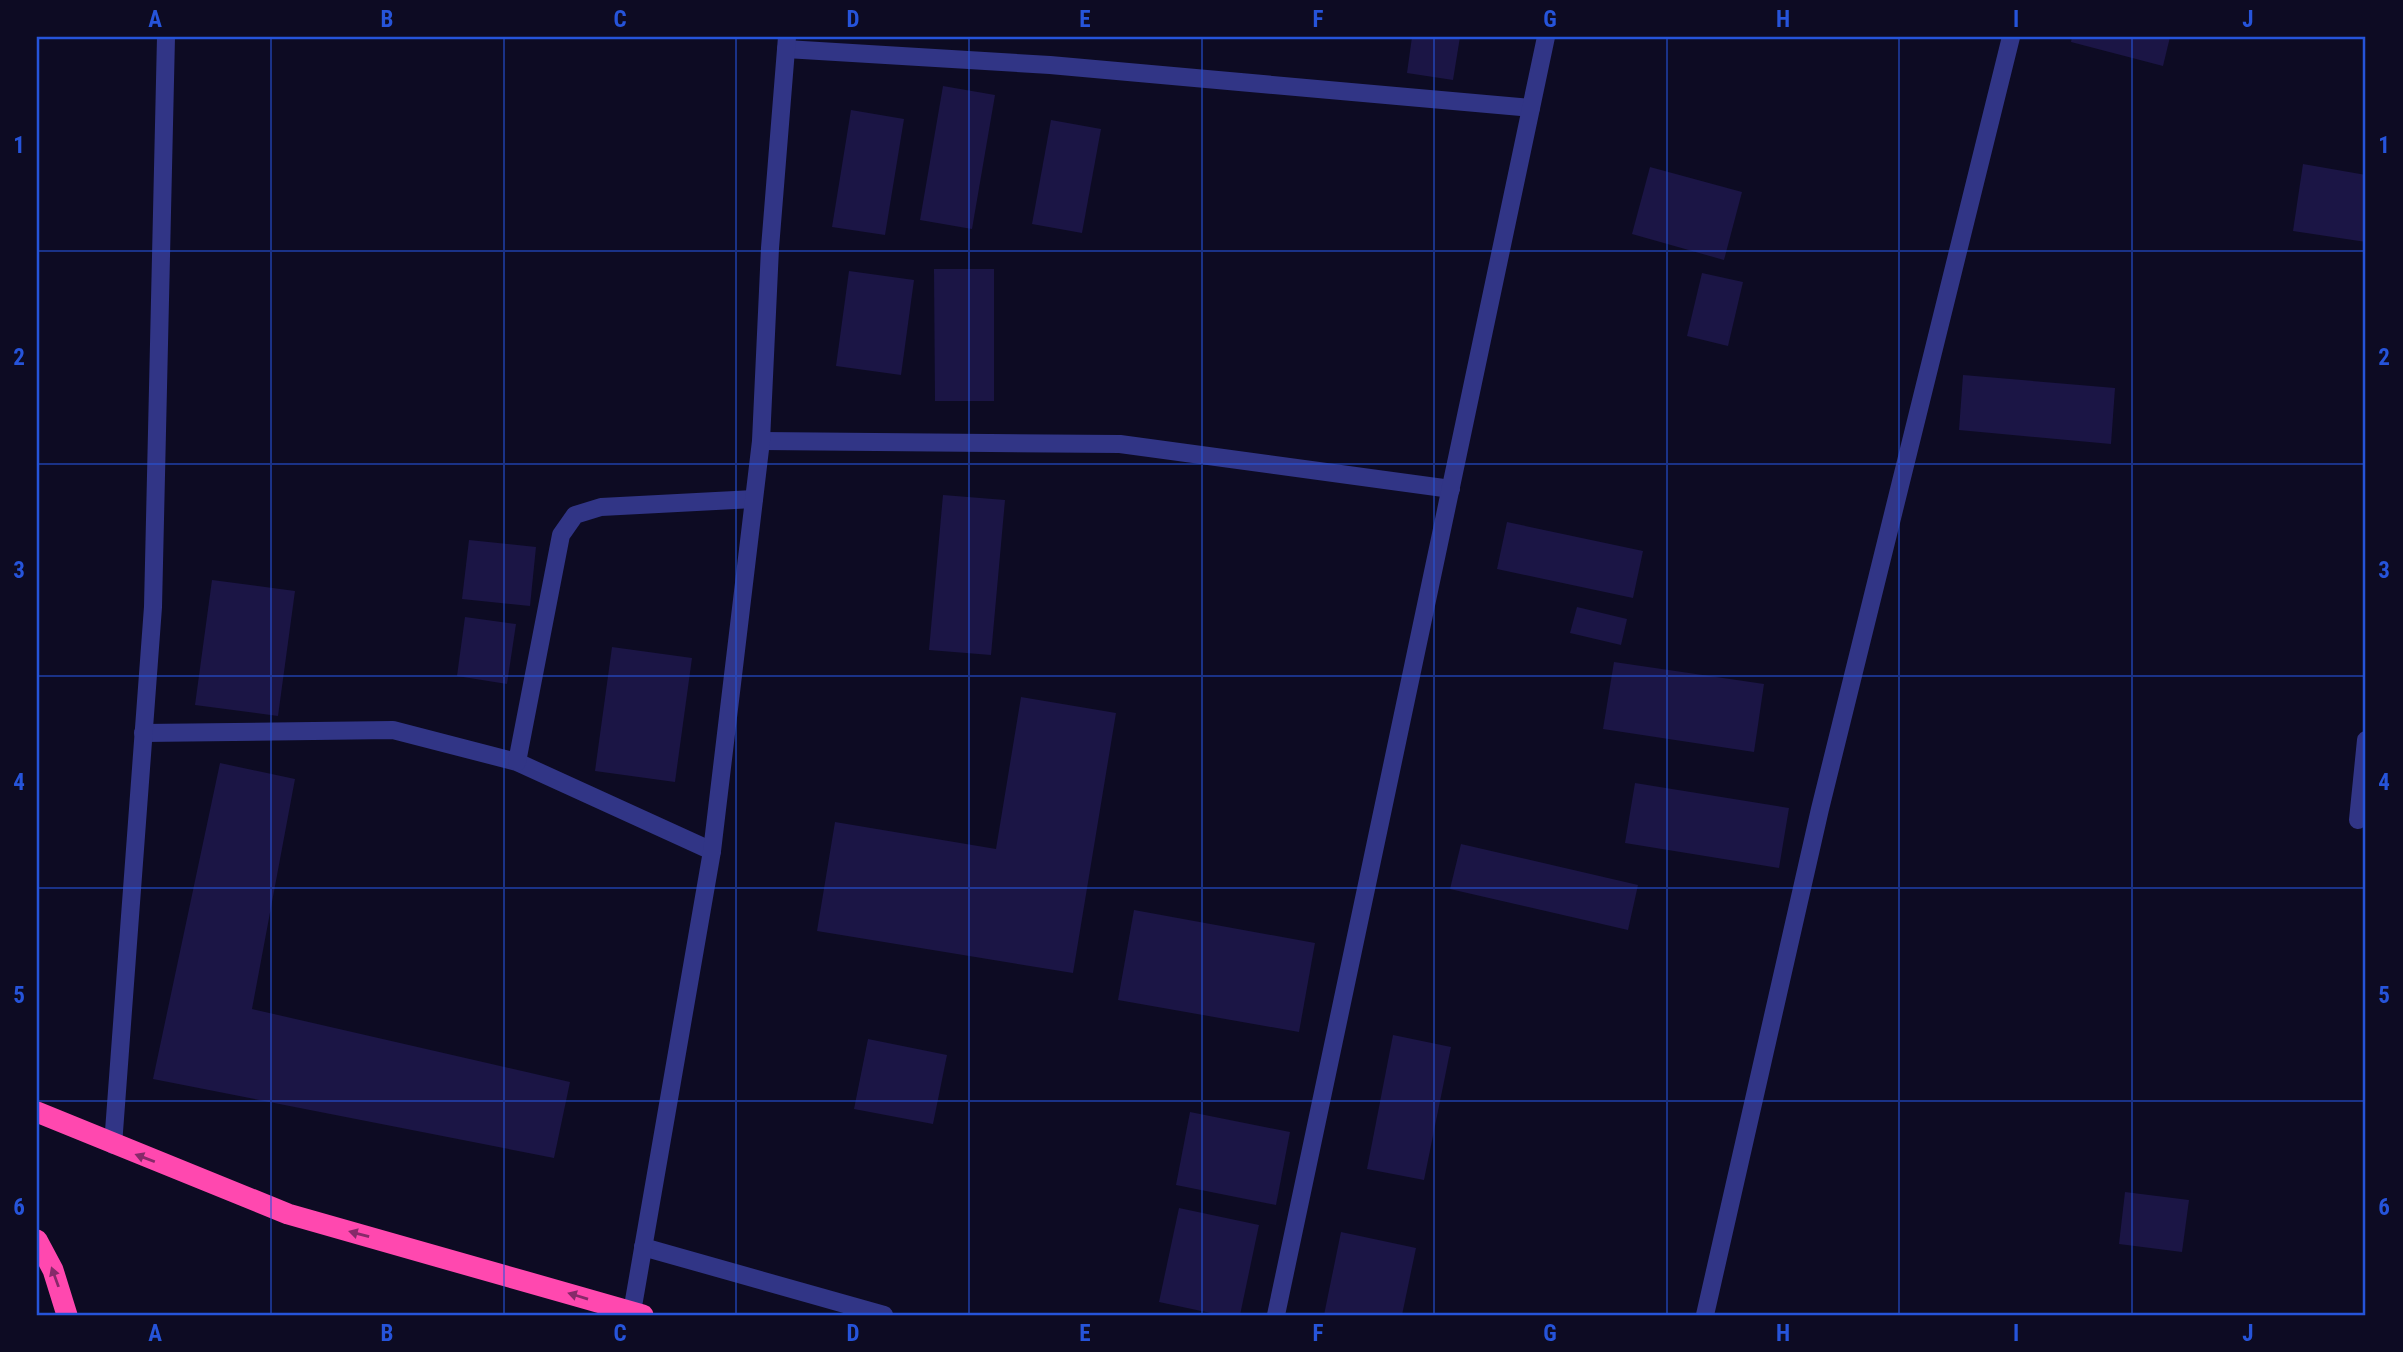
<svg xmlns="http://www.w3.org/2000/svg" width="2403" height="1352" font-family="'Roboto Condensed',sans-serif">
<style>
.building{fill:#1b1545}
.lines{fill:none;stroke-linecap:round;stroke-linejoin:round}
.lane{stroke:#313586;stroke-width:18}
.street{stroke:#313586;stroke-width:18}
.highway{stroke:#ff48af;stroke-width:21}
.oneway{fill:#862a69}
.grid{fill:none;stroke:#2654da;stroke-width:2;stroke-opacity:0.55}
.neatline{fill:none;stroke:#2654da;stroke-width:2.5}
.grid-label{font-size:23px;text-anchor:middle;font-weight:bold;fill:#2654da}
</style>
<rect width="100%" height="100%" fill="#0d0b23"/>
<g class="building">
<path d="M 1412,37 L 1460,37 L 1453,80 L 1407,73 Z"/>
<path d="M 2072,37 L 2170,37 L 2163,66 L 2071,42 Z"/>
<path d="M 943,86 L 995,95 L 972,229 L 920,220 Z"/>
<path d="M 851,110 L 904,119 L 885,235 L 832,227 Z"/>
<path d="M 1051,120 L 1101,129 L 1082,233 L 1032,224 Z"/>
<path d="M 2303,164 L 2366,175 L 2366,242 L 2293,231 Z"/>
<path d="M 1650,167 L 1742,192 L 1724,260 L 1632,234 Z"/>
<path d="M 934,269 L 994,269 L 994,401 L 935,401 Z"/>
<path d="M 849,271 L 914,280 L 901,375 L 836,366 Z"/>
<path d="M 1702,273 L 1743,282 L 1728,346 L 1687,336 Z"/>
<path d="M 1963,375 L 2115,388 L 2111,444 L 1959,430 Z"/>
<path d="M 943,495 L 1005,500 L 991,655 L 929,650 Z"/>
<path d="M 1507,522 L 1643,551 L 1633,598 L 1497,569 Z"/>
<path d="M 469,540 L 536,547 L 530,606 L 462,599 Z"/>
<path d="M 212,580 L 295,591 L 278,716 L 195,705 Z"/>
<path d="M 1577,607 L 1627,619 L 1621,645 L 1570,633 Z"/>
<path d="M 465,617 L 516,624 L 507,684 L 457,676 Z"/>
<path d="M 612,647 L 692,658 L 675,782 L 595,771 Z"/>
<path d="M 1614,662 L 1764,684 L 1754,752 L 1603,729 Z"/>
<path d="M 1021,697 L 1116,713 L 1073,973 L 817,931 L 835,822 L 996,849 Z"/>
<path d="M 220,763 L 295,779 L 252,1009 L 570,1082 L 554,1158 L 153,1079 Z"/>
<path d="M 1635,783 L 1789,808 L 1779,868 L 1625,843 Z"/>
<path d="M 1461,844 L 1638,885 L 1628,930 L 1450,889 Z"/>
<path d="M 1134,910 L 1315,943 L 1299,1032 L 1118,1000 Z"/>
<path d="M 1393,1035 L 1451,1047 L 1424,1180 L 1367,1169 Z"/>
<path d="M 868,1039 L 947,1055 L 933,1124 L 854,1109 Z"/>
<path d="M 1190,1112 L 1290,1132 L 1276,1205 L 1176,1185 Z"/>
<path d="M 2125,1192 L 2189,1200 L 2182,1252 L 2119,1244 Z"/>
<path d="M 1179,1208 L 1259,1225 L 1240,1315 L 1220,1315 L 1159,1302 Z"/>
<path d="M 1341,1232 L 1416,1248 L 1402,1315 L 1324,1315 Z"/>
</g>
<g class="lines">
<path class="lane" d="M 643,1247 L 884,1315"/>
<g class="street">
<path d="M 786,49 L 1050,65 L 1531,108"/>
<path d="M 761,441 L 1120,444 L 1451,489"/>
<path d="M 143,733 L 393,730 L 517,762 L 712,851"/>
<path d="M 517,762 L 561,535 L 575,515 L 601,507 L 754,499"/>
<path d="M 2358,820 L 2366,740"/>
<path d="M 113,1145 L 153,607 L 166,37"/>
<path d="M 632,1312 L 712,851 L 761,441 L 770,248 L 787,37"/>
<path d="M 1276,1315 L 1546,37"/>
<path d="M 1705,1315 L 1820,809 L 2011,37"/>
</g>
<g class="highway">
<path d="M 37,1112 L 288,1214 L 643,1315"/>
<path d="M 37,1240 L 53,1270 L 67,1315"/>
</g>
</g>
<defs><path id="oneway-solid" d="M-6-.8H1V-3.2L6.5 0L1 3.2V.8H-6Z" transform="scale(1.75)"/></defs>
<g class="oneway">
<use href="#oneway-solid" transform="translate(145 1158) rotate(-159)"/>
<use href="#oneway-solid" transform="translate(359 1234) rotate(-165)"/>
<use href="#oneway-solid" transform="translate(55 1277) rotate(-110)"/>
<use href="#oneway-solid" transform="translate(578 1296) rotate(-163)"/>
</g>
<path class="grid" d="M 271,37 L 271,1315M 504,37 L 504,1315M 736,37 L 736,1315M 969,37 L 969,1315M 1202,37 L 1202,1315M 1434,37 L 1434,1315M 1667,37 L 1667,1315M 1899,37 L 1899,1315M 2132,37 L 2132,1315M 37,251 L 2366,251M 37,464 L 2366,464M 37,676 L 2366,676M 37,888 L 2366,888M 37,1101 L 2366,1101"/>
<rect width="2403" height="1352" fill="none" stroke="#0d0b23" stroke-width="77"/>
<rect x="38" y="38" width="2326" height="1276" class="neatline"/>
<g class="grid-label">
<text x="155" y="27">A</text>
<text x="387" y="27">B</text>
<text x="620" y="27">C</text>
<text x="853" y="27">D</text>
<text x="1085" y="27">E</text>
<text x="1318" y="27">F</text>
<text x="1550" y="27">G</text>
<text x="1783" y="27">H</text>
<text x="2016" y="27">I</text>
<text x="2248" y="27">J</text>
<text x="19" y="153">1</text>
<text x="2384" y="153">1</text>
<text x="19" y="365">2</text>
<text x="2384" y="365">2</text>
<text x="19" y="578">3</text>
<text x="2384" y="578">3</text>
<text x="19" y="790">4</text>
<text x="2384" y="790">4</text>
<text x="19" y="1003">5</text>
<text x="2384" y="1003">5</text>
<text x="19" y="1215">6</text>
<text x="2384" y="1215">6</text>
<text x="155" y="1341">A</text>
<text x="387" y="1341">B</text>
<text x="620" y="1341">C</text>
<text x="853" y="1341">D</text>
<text x="1085" y="1341">E</text>
<text x="1318" y="1341">F</text>
<text x="1550" y="1341">G</text>
<text x="1783" y="1341">H</text>
<text x="2016" y="1341">I</text>
<text x="2248" y="1341">J</text>
</g>
</svg>
